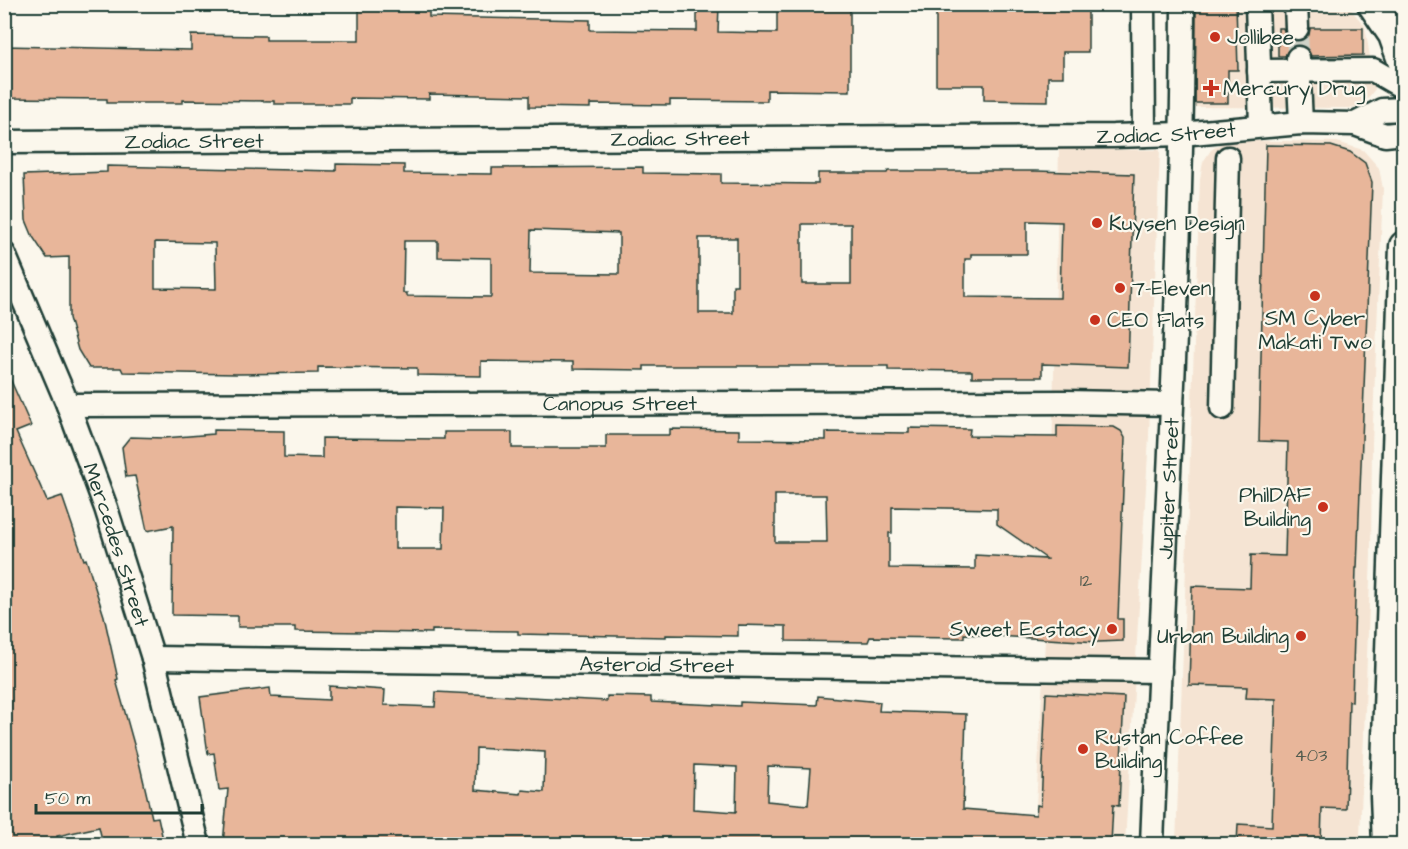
<svg xmlns="http://www.w3.org/2000/svg" width="1408" height="849" font-family="'Architects Daughter',sans-serif">
<style>
.built{fill:#f5e4d3}
.building{fill:#e8b69a;stroke:#1f3d34;stroke-width:1.5;fill-rule:evenodd}
.lines{fill:none;stroke-linecap:round;stroke-linejoin:round}
.minor-tunnel{stroke:#cfd2c7;stroke-width:22;stroke-dasharray:22 11;stroke-linecap:butt}
.minor-casing{stroke:#1f3d34;stroke-width:27}
.major-casing{stroke:#1f3d34;stroke-width:33}
.minor{stroke:#fbf7ec;stroke-width:22}
.major{stroke:#fbf7ec;stroke-width:28}
.poi-dot{fill:#c8321e;stroke:#fbf7ec;stroke-width:2}
.labels{text-anchor:middle;stroke-width:4.5;stroke-linejoin:round;paint-order:stroke}
.number-label{font-size:18px;fill:#515b4e}
.poi-label{font-size:21px;fill:#1f3d34;stroke:#fbf7ec;text-anchor:start}
.street-label{font-size:21px;fill:#1f3d34;stroke:#fbf7ec}
</style>
<rect width="100%" height="100%" fill="#fbf7ec"/>
<filter id="ink" filterUnits="userSpaceOnUse"><feTurbulence type="fractalNoise" baseFrequency=".0167" numOctaves="2"/><feDisplacementMap in="SourceGraphic" scale="12" xChannelSelector="R" yChannelSelector="G"/><feConvolveMatrix kernelMatrix="1 2 1 2 8 2 1 2 1" color-interpolation-filters="sRGB"/></filter>
<g filter="url(#ink)">
<g class="built">
<path d="M 1189,5 L 1347,5 L 1365,26 L 1375,89 L 1365,102 L 1353,108 L 1193,107 Z"/>
<path d="M 1227,140 L 1337,142 L 1363,150 L 1379,168 L 1383,189 L 1372,444 L 1371,554 L 1360,837 L 1356,837 L 1356,844 L 1176,844 L 1200,179 L 1203,162 L 1211,150 Z"/>
<path d="M 1059,149 L 1160,150 L 1149,436 L 1125,844 L 1034,844 L 1050,547 Z"/>
</g>
<g class="building">
<path d="M 359,4 L 429,4 L 429,17 L 590,20 L 590,30 L 697,31 L 697,5 L 719,5 L 718,32 L 777,33 L 777,4 L 850,4 L 850,91 L 767,90 L 767,101 L 670,100 L 670,105 L 590,104 L 590,108 L 529,107 L 529,96 L 429,94 L 429,99 L 350,98 L 350,104 L 274,104 L 274,101 L 183,100 L 183,103 L 107,103 L 107,99 L 4,98 L 4,46 L 191,50 L 191,35 L 266,36 L 266,40 L 359,40 Z"/>
<path d="M 1026,4 L 1088,4 L 1088,52 L 1063,52 L 1063,77 L 1048,77 L 1048,101 L 984,100 L 984,85 L 936,85 L 936,6 L 1026,7 Z"/>
<path d="M 1196,4 L 1236,4 L 1238,70 L 1228,70 L 1228,103 L 1195,103 Z"/>
<path d="M 1278,28 L 1283,28 L 1286,36 L 1290,40 L 1297,41 L 1305,39 L 1309,35 L 1310,28 L 1363,28 L 1363,55 L 1311,56 L 1305,46 L 1298,45 L 1290,47 L 1285,56 L 1278,56 Z"/>
<path d="M 1266,145 L 1331,146 L 1350,152 L 1365,163 L 1372,182 L 1357,568 L 1356,568 L 1352,702 L 1349,701 L 1346,809 L 1322,808 L 1321,844 L 1237,844 L 1238,824 L 1272,826 L 1276,699 L 1246,698 L 1247,687 L 1189,685 L 1192,586 L 1250,588 L 1251,555 L 1285,556 L 1288,442 L 1259,441 Z"/>
<path d="M 336,164 L 404,165 L 404,173 L 492,174 L 492,168 L 643,167 L 643,173 L 721,174 L 721,183 L 818,184 L 818,173 L 887,173 L 888,171 L 1036,171 L 1134,174 L 1128,367 L 1042,364 L 1042,377 L 972,377 L 972,371 L 888,370 L 888,366 L 644,366 L 644,370 L 573,369 L 573,362 L 481,361 L 481,376 L 417,375 L 417,368 L 318,367 L 318,373 L 236,374 L 123,372 L 121,368 L 89,368 L 78,350 L 69,318 L 69,257 L 47,258 L 33,237 L 26,220 L 24,175 L 107,172 L 107,166 L 336,171 ZM 1027,221 L 1062,222 L 1060,298 L 965,297 L 965,259 L 971,259 L 971,254 L 1027,254 ZM 802,224 L 851,224 L 851,284 L 802,284 ZM 531,230 L 619,233 L 619,274 L 530,273 ZM 699,238 L 737,238 L 737,285 L 733,285 L 733,313 L 699,313 ZM 404,241 L 438,241 L 438,257 L 491,258 L 491,297 L 407,296 L 407,293 L 403,293 ZM 155,242 L 215,243 L 216,289 L 155,288 Z"/>
<path d="M 4,365 L 31,426 L 16,432 L 47,501 L 62,496 L 84,560 L 86,559 L 104,616 L 118,679 L 116,680 L 140,766 L 152,818 L 158,817 L 164,844 L 103,844 L 99,827 L 57,836 L 59,844 L 4,844 Z"/>
<path d="M 1057,426 L 1114,427 L 1121,431 L 1125,438 L 1118,619 L 1123,619 L 1123,641 L 1098,642 L 964,634 L 964,638 L 870,637 L 868,642 L 786,641 L 786,626 L 738,625 L 738,636 L 666,635 L 666,637 L 518,634 L 518,631 L 432,630 L 432,633 L 295,631 L 295,627 L 238,627 L 238,616 L 172,615 L 173,526 L 147,531 L 135,476 L 126,477 L 122,447 L 130,437 L 164,438 L 214,434 L 214,430 L 284,431 L 284,457 L 322,458 L 322,438 L 444,439 L 444,432 L 512,432 L 512,448 L 606,448 L 606,435 L 670,435 L 670,429 L 739,430 L 739,439 L 826,440 L 826,432 L 909,433 L 909,428 L 970,429 L 969,436 L 1057,437 ZM 775,495 L 826,495 L 827,542 L 775,542 ZM 395,507 L 444,508 L 443,549 L 395,549 ZM 892,507 L 997,509 L 997,524 L 1047,559 L 975,555 L 975,569 L 889,568 L 889,533 L 892,533 Z"/>
<path d="M 329,686 L 385,690 L 384,705 L 435,707 L 436,692 L 607,701 L 607,696 L 651,697 L 651,702 L 740,706 L 740,702 L 817,705 L 818,696 L 880,702 L 879,711 L 966,714 L 963,809 L 1036,815 L 1037,805 L 1041,806 L 1046,693 L 1124,697 L 1119,806 L 1113,805 L 1111,844 L 829,844 L 800,842 L 800,844 L 223,844 L 228,789 L 219,790 L 214,753 L 208,754 L 200,697 L 270,688 L 271,697 L 329,700 ZM 476,748 L 545,752 L 544,792 L 522,790 L 521,794 L 475,790 ZM 694,765 L 737,767 L 736,812 L 693,809 ZM 768,766 L 811,768 L 808,805 L 767,801 Z"/>
</g>
<g class="lines">
<path class="minor-tunnel" d="M 1297,28 L 1298,56"/>
<g class="minor-casing">
<g id="minor">
<path d="M 1143,4 L 1144,135"/>
<path d="M 1257,4 L 1261,125"/>
<path d="M 1296,4 L 1297,28"/>
<path d="M 1298,58 L 1301,123"/>
<path d="M 1259,71 L 1373,70 L 1404,88"/>
<path d="M 1355,124 L 1382,110 L 1404,109"/>
<path id="s1" d="M 4,142 L 1113,136 L 1181,134 L 1301,123 L 1355,124 L 1385,135 L 1404,133"/>
<path id="s2" d="M 4,254 L 68,405 L 106,508 L 153,658 L 198,844"/>
<path id="s3" d="M 68,405 L 1065,402 L 1172,404"/>
<path d="M 1222,408 L 1228,158"/>
<path id="s4" d="M 153,658 L 1160,671"/>
<path id="s5" d="M 1152,844 C 1163,565 1182,285 1183,4"/>
</g>
</g>
<g class="major-casing">
<g id="major">
<path d="M 1372,4 L 1393,35 L 1404,66"/>
<path d="M 1387,844 L 1385,796 L 1404,246"/>
</g>
</g>
<use href="#minor" class="minor"/>
<use href="#major" class="major"/>
</g>
</g>
<g class="poi-dot">
<circle cx="1215" cy="37" r="6"/>
<path d="M1208 79h6v6h6v6h-6v6h-6v-6h-6v-6h6z"/>
<circle cx="1097" cy="223" r="6"/>
<circle cx="1120" cy="288" r="6"/>
<circle cx="1315" cy="296" r="6"/>
<circle cx="1095" cy="320" r="6"/>
<circle cx="1323" cy="507" r="6"/>
<circle cx="1112" cy="629" r="6"/>
<circle cx="1301" cy="636" r="6"/>
<circle cx="1083" cy="749" r="6"/>
</g>
<g class="labels">
<g class="number-label">
<text x="1086" y="586">12</text>
<text x="1311" y="761">403</text>
</g>
<g class="poi-label">
<text x="1227" y="44">Jollibee</text>
<text x="1223" y="95">Mercury Drug</text>
<text x="1109" y="230">Kuysen Design</text>
<text x="1132" y="295">7-Eleven</text>
<text x="1315" y="325" text-anchor="middle">SM Cyber<tspan x="1315" dy="24">Makati Two</tspan></text>
<text x="1107" y="327">CEO Flats</text>
<text x="1311" y="502" text-anchor="end">PhilDAF<tspan x="1311" dy="24">Building</tspan></text>
<text x="1100" y="636" text-anchor="end">Sweet Ecstacy</text>
<text x="1289" y="643" text-anchor="end">Urban Building</text>
<text x="1095" y="744">Rustan Coffee<tspan x="1095" dy="24">Building</tspan></text>
</g>
<g class="street-label">
<text dy="7" stroke="none"><textPath href="#s1" startOffset="1162">Zodiac Street</textPath></text>
<text dy="7" stroke="none"><textPath href="#s1" startOffset="676">Zodiac Street</textPath></text>
<text dy="7" stroke="none"><textPath href="#s1" startOffset="190">Zodiac Street</textPath></text>
<text dy="7" stroke="none"><textPath href="#s3" startOffset="552">Canopus Street</textPath></text>
<text dy="7" stroke="none"><textPath href="#s5" startOffset="356">Jupiter Street</textPath></text>
<text dy="7" stroke="none"><textPath href="#s2" startOffset="312">Mercedes Street</textPath></text>
<text dy="7" stroke="none"><textPath href="#s4" startOffset="504">Asteroid Street</textPath></text>
</g>
</g>
<rect width="1408" height="849" fill="none" stroke="#fbf7ec" stroke-width="24"/>
<rect x="12" y="12" width="1384" height="825" fill="none" stroke="#1f3d34" stroke-width="2" filter="url(#ink)"/>
<path d="M36 804v9h166v-9" fill="none" stroke="#1f3d34" stroke-width="3"/>
<text x="45" y="804" font-size="18" fill="#1f3d34" stroke="#fbf7ec" stroke-width="4.5" paint-order="stroke">50 m</text>
</svg>
